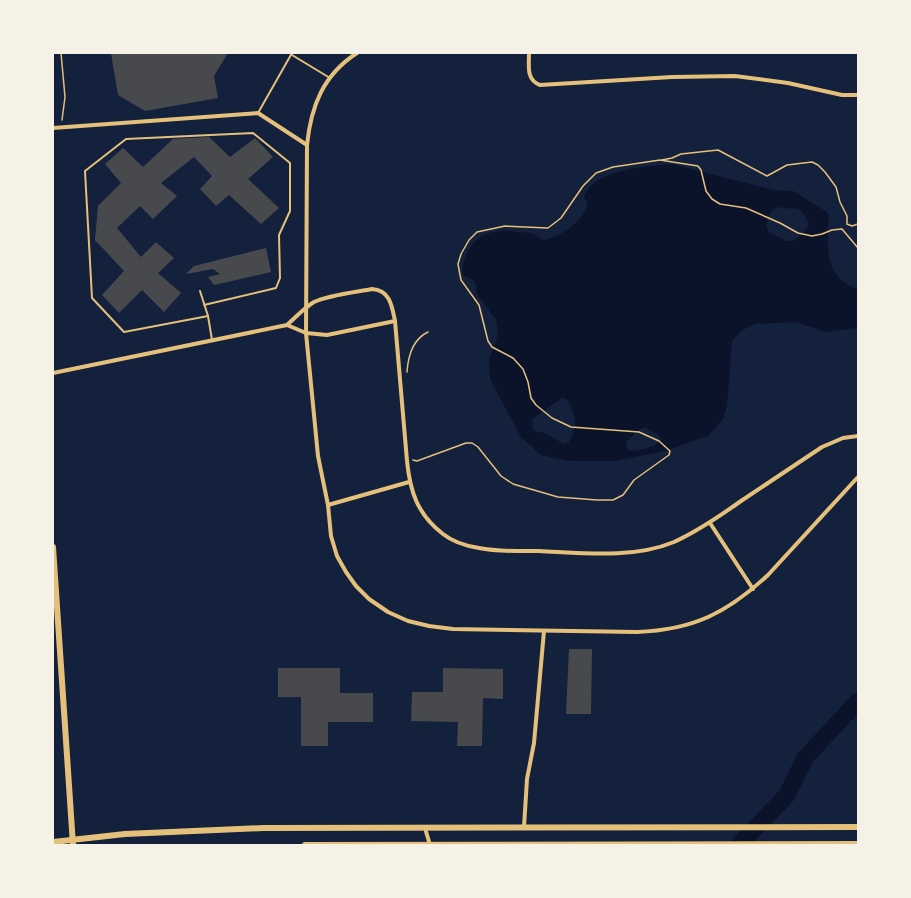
<svg xmlns="http://www.w3.org/2000/svg" width="911" height="898" font-family="'PT Sans Narrow',sans-serif">
<style>
.water{fill:#0b132b;fill-rule:evenodd}
.lines{fill:none;stroke-linecap:round;stroke-linejoin:round}
.river{stroke:#0b132b;stroke-width:17}
.building{fill:#48494c}
.path{stroke:#e5c07b;stroke-width:1.5}
.service{stroke:#e5c07b;stroke-width:2}
.minor{stroke:#e5c07b;stroke-width:4}
.primary{stroke:#e5c07b;stroke-width:6}
</style>
<rect width="100%" height="100%" fill="#14213d"/>
<path class="water" d="M 672,164 L 774,190 L 793,191 L 827,212 L 829,216 C 827,245 823,278 858,289 L 858,328 L 826,332 L 796,322 L 755,324 L 741,331 L 732,341 L 727,406 L 723,419 L 709,435 L 666,451 L 615,461 L 570,461 L 541,455 L 521,437 L 490,379 L 489,360 L 496,342 L 498,332 L 496,320 L 477,294 L 476,284 L 474,281 L 463,275 C 461,266 465,257 469,249 C 480,231 500,229 519,232 C 524,232 529,233 534,234 C 538,236 540,240 545,240 C 560,235 574,228 583,214 C 587,207 590,205 584,198 C 591,169 648,166 672,164 ZM 779,207 C 798,212 798,201 809,224 C 807,230 796,242 788,241 C 785,241 782,238 779,237 C 768,233 763,230 769,217 C 771,211 773,208 779,207 ZM 562,398 C 572,398 577,422 574,430 C 573,434 571,438 569,442 L 564,444 L 544,433 L 535,431 L 532,427 L 533,419 L 538,415 ZM 643,428 L 646,428 L 659,435 L 661,441 C 653,447 640,451 630,451 L 626,446 L 627,441 L 640,429 Z"/>
<g class="lines">
<path class="river" d="M 739,845 L 787,795 L 805,758 L 858,701"/>
</g>
<g class="building">
<path d="M 111,53 L 228,53 L 214,76 L 218,98 L 145,111 L 118,95 Z"/>
<path d="M 209,137 L 230,157 L 255,138 L 273,157 L 248,179 L 279,208 L 261,224 L 229,195 L 216,206 L 200,189 L 212,176 L 194,157 L 161,183 L 177,196 L 153,219 L 140,206 L 117,228 L 141,257 L 156,242 L 174,258 L 158,273 L 181,293 L 164,312 L 142,290 L 119,313 L 102,295 L 124,271 L 95,240 L 98,206 L 121,183 L 105,164 L 123,148 L 143,167 L 173,139 Z"/>
<path d="M 266,248 L 271,272 L 214,285 L 208,277 L 220,274 L 213,269 L 186,274 L 194,266 Z"/>
<path d="M 569,649 L 592,649 L 591,714 L 566,714 Z"/>
<path d="M 278,668 L 340,668 L 340,693 L 373,693 L 373,722 L 328,722 L 328,746 L 301,746 L 301,697 L 278,697 Z"/>
<path d="M 443,668 L 503,669 L 503,699 L 483,698 L 482,746 L 457,746 L 458,722 L 411,721 L 412,692 L 443,692 Z"/>
</g>
<g class="lines">
<g class="path">
<path d="M 61,53 L 65,97 L 62,120"/>
<path d="M 662,160 L 672,158 L 681,154 L 718,150 L 767,176 L 787,165 L 812,162 L 818,165 L 825,172 L 836,187 L 840,202 L 847,216 L 847,224 L 852,226 L 858,224"/>
<path d="M 407,372 C 408,357 413,339 428,332"/>
<path d="M 413,460 L 417,461 L 466,443 L 472,443 L 478,447 L 501,476 L 513,484 L 558,497 L 597,500 L 613,500 L 623,495 L 634,480 L 669,455 L 670,451 L 659,441 L 639,432 L 571,427 L 552,418 L 536,405 L 531,398 L 528,382 L 523,369 L 513,358 L 492,347 L 488,341 L 479,305 L 461,280 L 458,264 L 461,254 L 469,240 L 477,232 L 505,226 L 548,228 L 561,218 L 583,186 L 596,173 L 613,167 L 660,160 L 698,166 L 701,170 L 706,191 L 712,199 L 720,204 L 746,208 L 780,223 L 798,233 L 812,236 L 822,234 L 832,230 L 842,229 L 858,248"/>
</g>
<g class="service">
<path d="M 292,55 L 330,78"/>
<path d="M 258,113 L 292,53"/>
<path d="M 200,291 L 208,316 L 124,332 L 92,298 L 85,171 L 126,139 L 253,133 L 290,163 L 290,211 L 279,235 L 280,278 L 276,288 L 204,305"/>
<path d="M 208,316 L 212,340"/>
</g>
<g class="minor">
<path d="M 357,53 C 323,75 311,106 307,145 L 306,333 L 318,456 L 328,505 L 331,536 L 337,556 L 346,572 L 356,586 L 369,599 L 388,612 L 408,621 L 429,626 L 453,629 L 637,632 C 693,630 727,613 768,575 L 858,477"/>
<path d="M 529,53 C 529,66 526,80 540,85 L 672,77 L 735,76 L 788,83 L 842,95 L 858,95"/>
<path d="M 53,128 L 258,113 L 307,145"/>
<path d="M 287,325 L 306,333 L 327,335 L 395,321"/>
<path d="M 53,373 L 287,325 C 296,317 304,308 314,302 C 328,295 356,292 372,289 C 390,290 392,306 395,321 L 407,461 C 410,491 417,514 443,534 C 453,542 466,546 479,548 C 498,552 520,551 539,551 C 583,553 633,559 674,542 C 698,531 720,516 741,501 C 768,483 795,465 822,447 L 843,438 L 858,436"/>
<path d="M 328,505 L 409,482"/>
<path d="M 710,523 L 753,589"/>
<path d="M 524,827 L 527,779 L 534,743 L 544,631"/>
<path d="M 425,828 L 430,845"/>
</g>
<g class="primary">
<path d="M 53,547 L 73,845"/>
<path d="M 53,842 L 125,834 L 263,828 L 858,827"/>
<path d="M 305,845 L 858,844"/>
</g>
</g>
<rect width="911" height="898" fill="none" stroke="#f6f1e7" stroke-width="108"/>
</svg>
